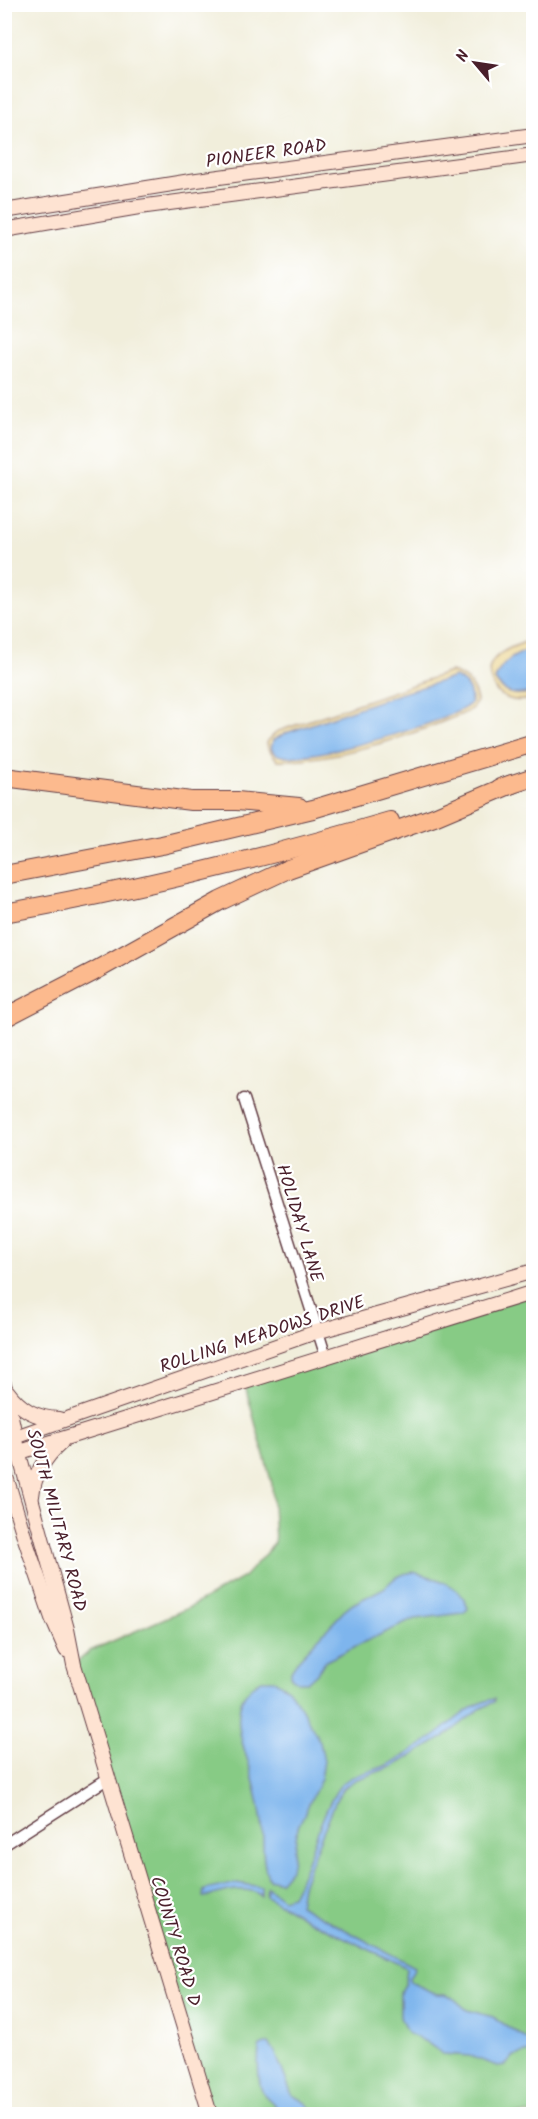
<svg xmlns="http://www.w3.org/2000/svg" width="538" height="2119" font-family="Kalam,sans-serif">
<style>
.green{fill:#87cb85;stroke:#687558;stroke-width:1.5}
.sand{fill:#eeda9e;stroke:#9c7c64;stroke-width:1.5}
.water{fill:#7eb5ed;stroke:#646a8c;stroke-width:1.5}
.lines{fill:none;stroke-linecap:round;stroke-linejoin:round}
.minor-casing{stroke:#633e45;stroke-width:13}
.secondary-casing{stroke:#633e45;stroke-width:16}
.motorway-casing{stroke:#633e45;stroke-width:20}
.minor{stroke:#fff;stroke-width:10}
.secondary{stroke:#fee3d2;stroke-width:14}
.motorway{stroke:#fcba8e;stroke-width:18}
.labels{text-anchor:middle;stroke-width:4.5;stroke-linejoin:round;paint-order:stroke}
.street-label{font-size:18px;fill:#4a1f2b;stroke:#fff}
</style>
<rect width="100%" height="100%" fill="#fff"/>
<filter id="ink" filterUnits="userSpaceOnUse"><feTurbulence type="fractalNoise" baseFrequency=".0167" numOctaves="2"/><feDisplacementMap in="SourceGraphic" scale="12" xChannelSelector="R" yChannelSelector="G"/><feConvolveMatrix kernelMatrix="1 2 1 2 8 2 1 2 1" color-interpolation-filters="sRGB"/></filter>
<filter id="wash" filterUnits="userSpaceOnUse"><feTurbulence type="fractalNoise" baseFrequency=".008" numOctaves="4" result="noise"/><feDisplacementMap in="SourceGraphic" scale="24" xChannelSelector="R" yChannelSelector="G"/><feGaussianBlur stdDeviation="1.35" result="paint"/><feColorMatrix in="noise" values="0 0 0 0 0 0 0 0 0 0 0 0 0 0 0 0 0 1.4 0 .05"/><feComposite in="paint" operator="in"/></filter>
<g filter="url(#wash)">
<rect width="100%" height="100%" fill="#f1eedb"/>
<path class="green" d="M 533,1292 L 533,2114 L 210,2114 L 74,1665 L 90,1651 L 188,1608 L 244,1577 L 275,1543 L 272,1484 L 244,1382 Z"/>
<g class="sand">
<path d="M 533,639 L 533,698 C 516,704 496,699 491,680 C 489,673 488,669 492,662 C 501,649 519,645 533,639 Z"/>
<path d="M 450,672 C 465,675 474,686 477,701 C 476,703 474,706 472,708 C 466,714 454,717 447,720 C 401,739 326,762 277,760 L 268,748 L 267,742 L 276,732 Z"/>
</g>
<g class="water">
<path d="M 533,648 L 533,692 C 517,696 505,696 495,680 C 501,661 515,655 533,648 Z"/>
<path d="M 455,677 C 467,683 471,689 471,703 C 453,722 308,762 282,756 C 276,755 274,753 271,748 L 273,740 L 286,733 L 396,695 Z"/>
<path d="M 413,1572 C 434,1577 463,1585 468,1609 L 463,1613 L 415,1619 L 364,1642 L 326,1661 L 317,1673 L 307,1682 L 297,1682 L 291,1677 L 291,1671 L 298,1660 L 344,1611 L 353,1604 L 384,1588 L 395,1578 L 404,1574 Z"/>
<path d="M 261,1680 L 274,1680 L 288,1689 L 300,1706 L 320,1742 L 324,1761 L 321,1779 L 298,1827 L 291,1869 L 280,1882 L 269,1879 C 261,1862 264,1842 262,1823 C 260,1805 255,1786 250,1768 C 245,1751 237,1732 239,1714 C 240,1697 248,1689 261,1680 Z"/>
<path d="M 494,1699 L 494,1702 L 480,1709 L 444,1737 L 394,1766 L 355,1780 L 344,1788 L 337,1798 L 318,1844 L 302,1886 L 299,1905 L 415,1967 L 409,1978 L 410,1982 L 437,1994 L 446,1994 L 452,1997 L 467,2010 L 493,2017 L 533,2043 L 530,2052 L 514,2056 L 506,2065 L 498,2066 L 470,2056 L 443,2054 L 426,2042 L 407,2033 L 400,2017 L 400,1993 L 405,1983 L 407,1968 L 306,1919 L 266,1896 L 267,1887 L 283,1899 L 292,1896 C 310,1863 317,1822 337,1790 C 349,1771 376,1773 393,1762 C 405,1755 417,1748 429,1740 C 449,1727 469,1703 494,1699 Z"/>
<path d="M 237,1883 L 261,1887 L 261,1896 C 250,1886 230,1890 217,1894 C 211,1895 209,1898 203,1897 L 204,1890 Z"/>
<path d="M 265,2044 L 269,2044 L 275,2052 L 292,2095 L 306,2103 L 316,2114 L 280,2114 C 277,2104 269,2101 263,2093 C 258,2086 257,2054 260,2046 Z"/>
</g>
</g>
<g filter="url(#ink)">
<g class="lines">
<g class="minor-casing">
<g id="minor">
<path d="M 244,1099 L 326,1357"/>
<path d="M 4,1845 L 107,1779"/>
</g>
</g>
<g class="secondary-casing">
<g id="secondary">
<path d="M 4,211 L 197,180 L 534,135"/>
<path d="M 4,230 L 139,207 L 534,155"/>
<path d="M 4,1384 L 19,1454 L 67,1629 L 74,1665 L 210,2114"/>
<path d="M 7,1391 C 21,1410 36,1418 59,1419"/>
<path d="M 4,1441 L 316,1332 L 534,1271"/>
<path d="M 4,1457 L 534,1292"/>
<path d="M 4,1470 L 24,1536 L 52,1618 L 66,1650"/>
<path d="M 32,1496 C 34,1475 45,1457 61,1443"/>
</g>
</g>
<g class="motorway-casing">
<g id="motorway">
<path d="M 4,777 L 191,801 L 237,801 L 299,807"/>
<path d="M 500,788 L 534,777"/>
<path d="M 4,875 L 162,845 L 313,809 L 534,743"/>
<path d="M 4,913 C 135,890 264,858 390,821"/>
<path d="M 4,1018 L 93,972 L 220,901 L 288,869 L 434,817 L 512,784"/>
</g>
</g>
<use href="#minor" class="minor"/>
<use href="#secondary" class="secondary"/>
<use href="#motorway" class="motorway"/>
</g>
</g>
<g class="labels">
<g class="street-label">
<text transform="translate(266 153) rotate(-8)" y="6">PIONEER ROAD</text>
<text transform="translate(300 1223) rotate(73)" y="6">HOLIDAY LANE</text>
<text transform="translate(262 1334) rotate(-18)" y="6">ROLLING MEADOWS DRIVE</text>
<text transform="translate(57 1520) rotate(75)" y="6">SOUTH MILITARY ROAD</text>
<text transform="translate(176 1941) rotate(73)" y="6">COUNTY ROAD D</text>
</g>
</g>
<rect width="538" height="2119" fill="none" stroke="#fff" stroke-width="24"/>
<g transform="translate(475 63) rotate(299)" stroke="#ffffff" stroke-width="4.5" paint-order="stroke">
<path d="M0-4.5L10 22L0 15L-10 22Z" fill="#4a1f2b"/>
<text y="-9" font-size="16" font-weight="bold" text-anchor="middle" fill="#4a1f2b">N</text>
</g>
</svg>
